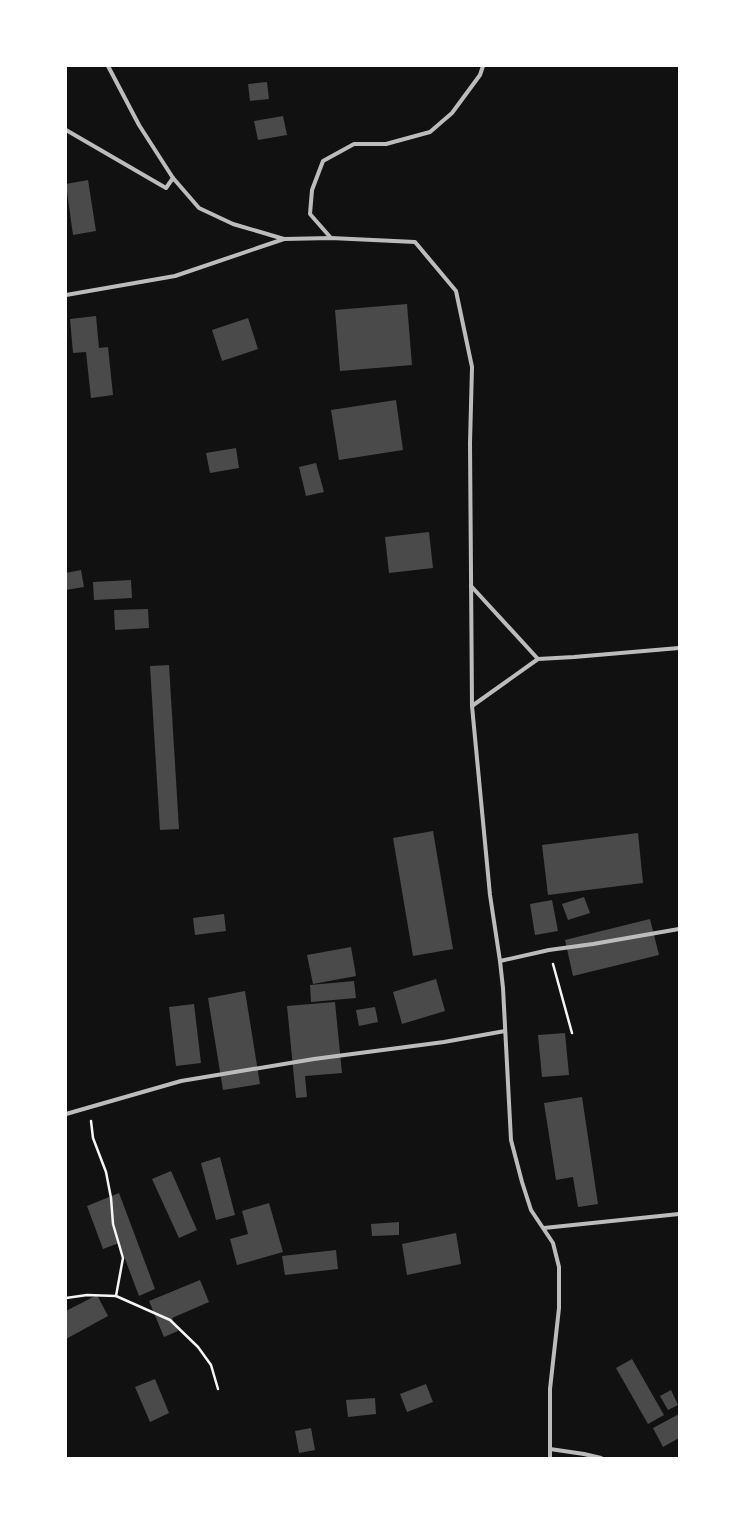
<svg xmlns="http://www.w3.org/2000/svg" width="745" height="1524" font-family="Rubik,sans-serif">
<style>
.building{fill:#4a4a4a}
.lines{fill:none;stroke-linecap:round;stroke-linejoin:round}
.path{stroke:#f5f5f5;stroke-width:2.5}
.minor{stroke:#bcbcbc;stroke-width:4}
</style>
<rect width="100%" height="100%" fill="#111"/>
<g class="building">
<path d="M 267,82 L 269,99 L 250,101 L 248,84 Z"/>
<path d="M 283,116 L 287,135 L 258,140 L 254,121 Z"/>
<path d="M 88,180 L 96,231 L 73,235 L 66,184 Z"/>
<path d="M 407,304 L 412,365 L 340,371 L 335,310 Z"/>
<path d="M 96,316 L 99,348 L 108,347 L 113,395 L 91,398 L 86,352 L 73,353 L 70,319 Z"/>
<path d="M 248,318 L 258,349 L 222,361 L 212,330 Z"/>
<path d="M 396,400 L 403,450 L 339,460 L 331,410 Z"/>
<path d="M 236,448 L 239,468 L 210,473 L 206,453 Z"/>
<path d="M 316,463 L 324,492 L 306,496 L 299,467 Z"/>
<path d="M 429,532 L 433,568 L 389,573 L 385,537 Z"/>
<path d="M 81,570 L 84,587 L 66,590 L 66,573 Z"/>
<path d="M 131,580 L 132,598 L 94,600 L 93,582 Z"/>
<path d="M 148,609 L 149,628 L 115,630 L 114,610 Z"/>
<path d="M 169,665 L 179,829 L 160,830 L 150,666 Z"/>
<path d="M 433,831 L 453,949 L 413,956 L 393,838 Z"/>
<path d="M 638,833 L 643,883 L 548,895 L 542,845 Z"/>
<path d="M 584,897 L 590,913 L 568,920 L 562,904 Z"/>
<path d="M 552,900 L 558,931 L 535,935 L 530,904 Z"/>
<path d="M 224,914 L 226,931 L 195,935 L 193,918 Z"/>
<path d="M 650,919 L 659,955 L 573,976 L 565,940 Z"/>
<path d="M 351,947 L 356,976 L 313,984 L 307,955 Z"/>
<path d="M 436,979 L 445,1011 L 402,1024 L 393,992 Z"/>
<path d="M 354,981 L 356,998 L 311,1002 L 310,985 Z"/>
<path d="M 245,991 L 260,1084 L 223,1090 L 208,998 Z"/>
<path d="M 335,1002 L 342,1073 L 305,1076 L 307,1097 L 296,1098 L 287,1006 Z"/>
<path d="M 194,1004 L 201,1063 L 176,1066 L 169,1007 Z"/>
<path d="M 375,1007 L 378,1022 L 359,1026 L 356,1010 Z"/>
<path d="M 565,1033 L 569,1075 L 542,1077 L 538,1035 Z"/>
<path d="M 582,1097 L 598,1204 L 578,1207 L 573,1177 L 556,1180 L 544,1103 Z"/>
<path d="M 220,1157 L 235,1215 L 216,1220 L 201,1163 Z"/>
<path d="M 171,1171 L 197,1230 L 179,1238 L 152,1179 Z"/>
<path d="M 119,1193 L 155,1289 L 139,1296 L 119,1243 L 103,1249 L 87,1206 Z"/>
<path d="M 269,1203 L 283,1252 L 237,1265 L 230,1239 L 248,1234 L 242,1211 Z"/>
<path d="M 399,1222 L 399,1235 L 372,1236 L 371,1224 Z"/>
<path d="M 456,1233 L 461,1264 L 407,1275 L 402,1244 Z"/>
<path d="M 336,1250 L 338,1269 L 285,1275 L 282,1256 Z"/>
<path d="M 200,1280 L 209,1302 L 172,1318 L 178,1331 L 164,1337 L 149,1301 Z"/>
<path d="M 97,1295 L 108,1316 L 66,1339 L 66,1311 Z"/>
<path d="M 632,1359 L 664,1415 L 648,1424 L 616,1368 Z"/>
<path d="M 155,1379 L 169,1413 L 150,1422 L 135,1387 Z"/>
<path d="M 426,1384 L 433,1402 L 407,1412 L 400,1394 Z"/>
<path d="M 671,1390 L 678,1405 L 668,1410 L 660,1396 Z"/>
<path d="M 375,1398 L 376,1414 L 348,1417 L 346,1400 Z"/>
<path d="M 679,1414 L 679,1438 L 663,1447 L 653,1428 Z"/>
<path d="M 311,1428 L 315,1450 L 299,1453 L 295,1431 Z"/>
</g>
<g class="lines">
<g class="path">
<path d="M 553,964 L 572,1033"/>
<path d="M 91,1121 L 93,1138 L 106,1172 L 111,1198 L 113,1224 L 123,1258 L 116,1296"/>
<path d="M 66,1298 L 87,1295 L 116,1296 L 170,1320 L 198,1347 L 211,1365 L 218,1389"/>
</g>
<g class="minor">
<path d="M 108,66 L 139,125 L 173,178 L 199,208 L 233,224 L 284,239"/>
<path d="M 66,130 L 166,188 L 173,178"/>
<path d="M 331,238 L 310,214 L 312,190 L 323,161 L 354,144 L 386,144 L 430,132 L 452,113 L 480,75 L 483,66"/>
<path d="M 66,295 L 175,276 L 284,239 L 331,238 L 415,242 L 456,291 L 472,367 L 470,443 L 472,706 L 490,895 L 500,961 L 503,988 L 511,1140 L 522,1182 L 531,1210 L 553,1243 L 559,1267 L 559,1308 L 550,1389 L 550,1458"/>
<path d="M 471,586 L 538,659"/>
<path d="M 472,706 L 538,659 L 574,657 L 679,648"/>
<path d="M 500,961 L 549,950 L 593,944 L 679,929"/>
<path d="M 66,1114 L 181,1081 L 314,1059 L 444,1042 L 505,1031"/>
<path d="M 544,1228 L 679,1214"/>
<path d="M 550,1449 L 584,1454 L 601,1458"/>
</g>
</g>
<rect width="745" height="1524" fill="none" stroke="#ffffff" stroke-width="134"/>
</svg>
